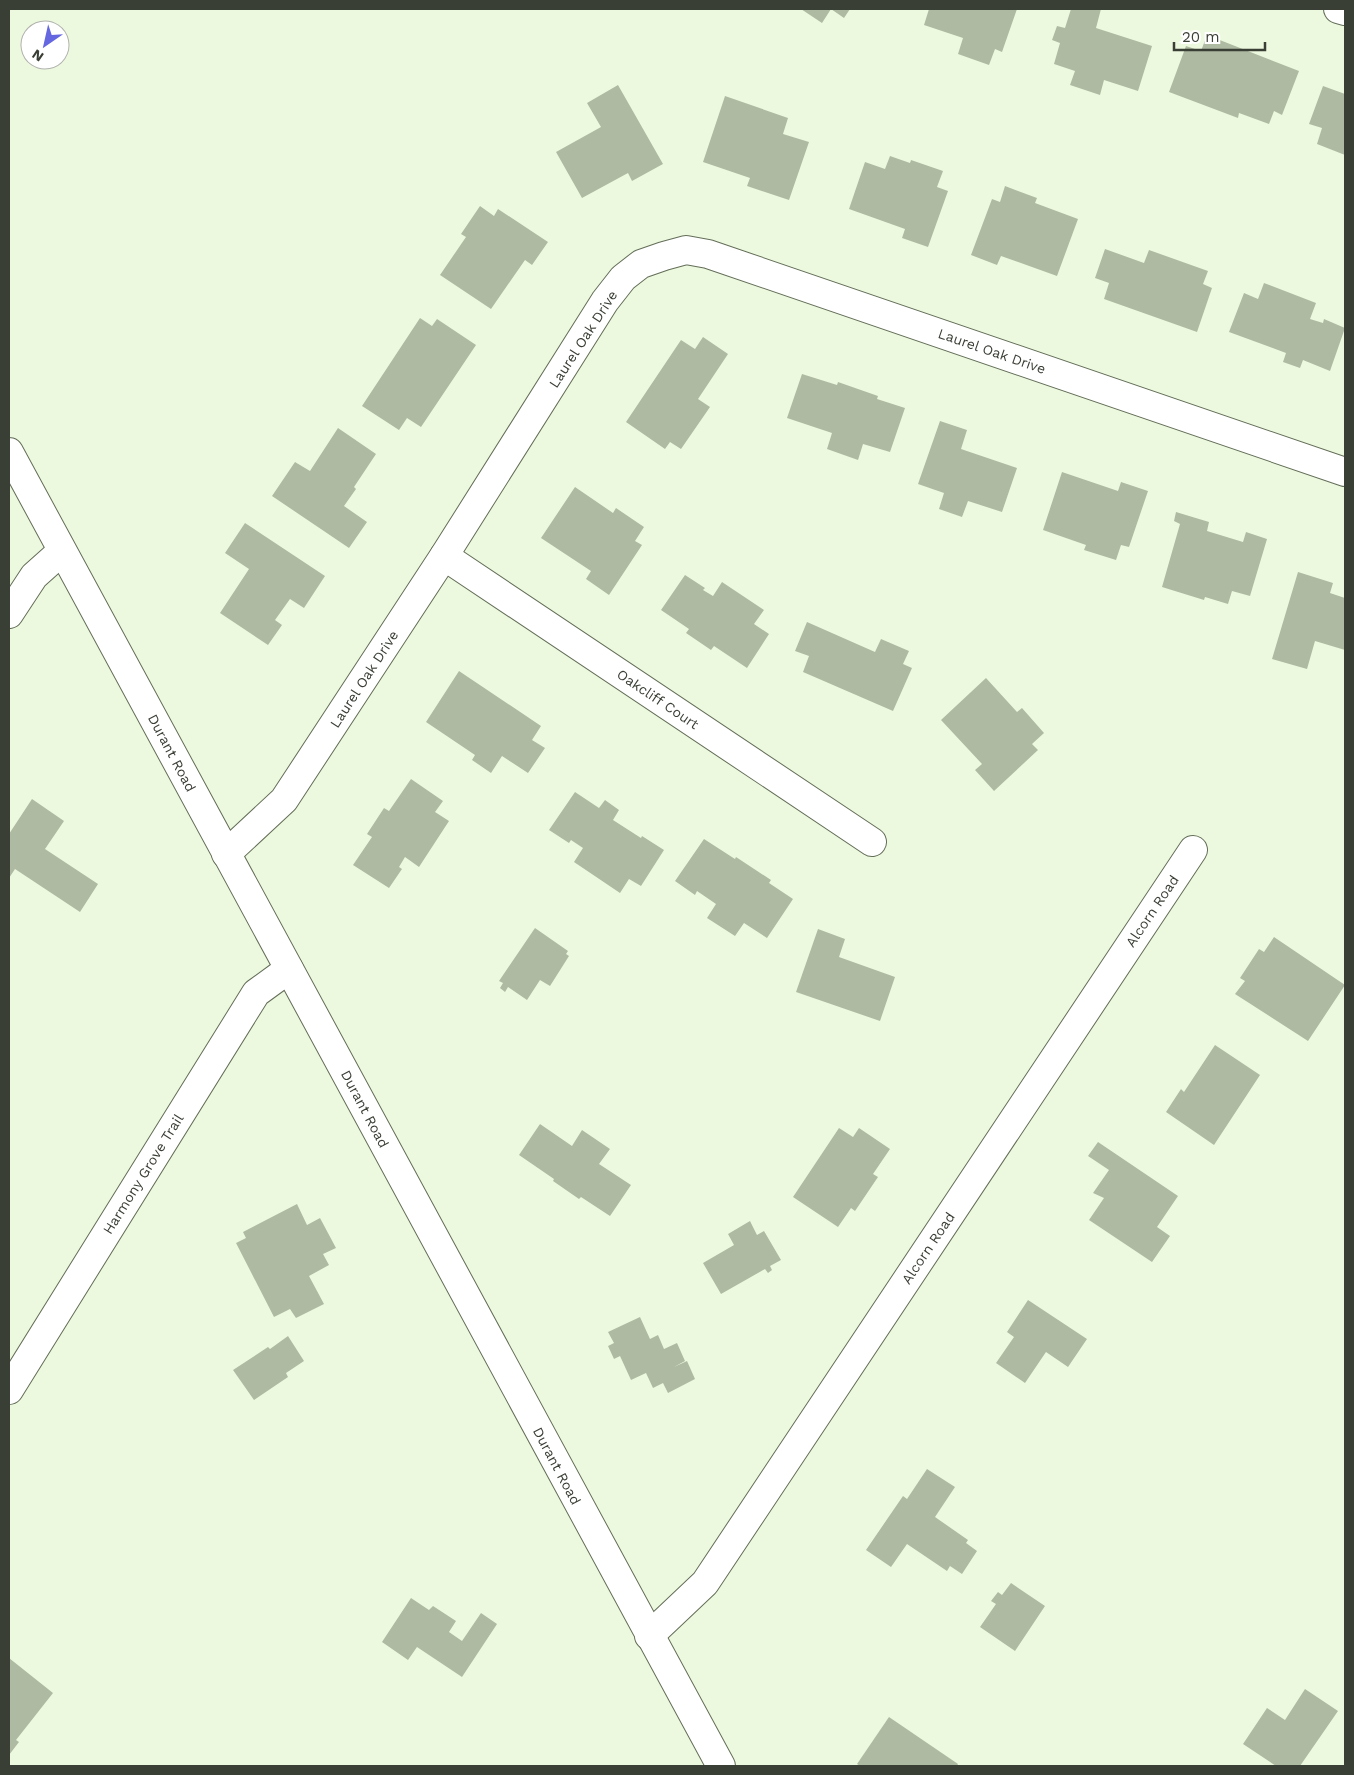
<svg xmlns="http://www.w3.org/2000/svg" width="1354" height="1775" font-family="'Work Sans',sans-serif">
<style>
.building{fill:#afbaa2}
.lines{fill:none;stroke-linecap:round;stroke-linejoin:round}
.street-casing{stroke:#636e58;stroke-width:30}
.secondary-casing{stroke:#636e58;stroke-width:30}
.street{stroke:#fff;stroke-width:28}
.secondary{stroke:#fff;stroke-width:28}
.labels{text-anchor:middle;stroke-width:5;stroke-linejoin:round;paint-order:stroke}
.street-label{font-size:14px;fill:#3a3f35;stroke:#fff}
</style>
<rect width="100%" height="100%" fill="#edf9df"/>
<g class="building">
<path d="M 801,9 L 850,9 L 844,18 L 831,9 L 822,23 Z"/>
<path d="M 929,9 L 1017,9 L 1002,52 L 995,49 L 989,65 L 958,54 L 963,38 L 924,25 Z"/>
<path d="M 1071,9 L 1101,9 L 1096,28 L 1152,46 L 1138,91 L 1104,80 L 1100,95 L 1070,85 L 1075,71 L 1054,64 L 1060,43 L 1052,40 L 1057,26 L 1065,28 Z"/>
<path d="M 1207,35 L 1299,71 L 1282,115 L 1274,111 L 1269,124 L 1239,113 L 1238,118 L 1169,92 L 1186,46 L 1201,51 Z"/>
<path d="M 618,85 L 663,164 L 632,181 L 628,173 L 582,198 L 556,152 L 601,127 L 587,103 Z"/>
<path d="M 1323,86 L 1345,94 L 1345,155 L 1317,144 L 1322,128 L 1309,124 Z"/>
<path d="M 725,96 L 788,118 L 783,134 L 809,142 L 789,200 L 747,186 L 750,178 L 703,162 Z"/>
<path d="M 890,156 L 910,163 L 911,160 L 943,171 L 937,187 L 948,191 L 928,247 L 902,238 L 905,229 L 849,209 L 865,162 L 885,169 Z"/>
<path d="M 1005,186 L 1037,198 L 1035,203 L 1078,219 L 1057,276 L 1001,256 L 997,265 L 971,255 L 992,199 L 1000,202 Z"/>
<path d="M 480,206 L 494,216 L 498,209 L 548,242 L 532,265 L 525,260 L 491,309 L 440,275 L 466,237 L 461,234 Z"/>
<path d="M 1105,249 L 1144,263 L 1149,250 L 1208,271 L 1203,284 L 1212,288 L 1197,332 L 1104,299 L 1109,283 L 1095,278 Z"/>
<path d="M 1264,283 L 1316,303 L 1310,319 L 1323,323 L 1324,319 L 1345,328 L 1330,371 L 1303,360 L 1300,368 L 1283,362 L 1286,353 L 1229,332 L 1244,293 L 1258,299 Z"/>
<path d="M 420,318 L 432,326 L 437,319 L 476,345 L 421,427 L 407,418 L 399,430 L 362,406 Z"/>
<path d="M 703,337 L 728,354 L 698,399 L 710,407 L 681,449 L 670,442 L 665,449 L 626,422 L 681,340 L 695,349 Z"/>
<path d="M 802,374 L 837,385 L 838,382 L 878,396 L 877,399 L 905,408 L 890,452 L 863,444 L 858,460 L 827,449 L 832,433 L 787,418 Z"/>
<path d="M 940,421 L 967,430 L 961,449 L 1017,468 L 1002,512 L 968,501 L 962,517 L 939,509 L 944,493 L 918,484 Z"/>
<path d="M 338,428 L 376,454 L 354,487 L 356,489 L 344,506 L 367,522 L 349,548 L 272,496 L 295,462 L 310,471 Z"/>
<path d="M 1062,472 L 1118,491 L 1121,482 L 1148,491 L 1129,547 L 1121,545 L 1116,560 L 1084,550 L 1086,545 L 1043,530 Z"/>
<path d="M 575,487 L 613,513 L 616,508 L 644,527 L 635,541 L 642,545 L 609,595 L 586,579 L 591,571 L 541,538 Z"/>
<path d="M 1176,512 L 1209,522 L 1207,531 L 1243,542 L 1246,532 L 1267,539 L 1250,596 L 1232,591 L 1228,604 L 1205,597 L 1204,600 L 1162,587 L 1180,524 L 1174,521 Z"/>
<path d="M 245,523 L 325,576 L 304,608 L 290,599 L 275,620 L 282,625 L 268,645 L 220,613 L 249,569 L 225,553 Z"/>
<path d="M 1298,572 L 1333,583 L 1330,593 L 1345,598 L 1345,650 L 1315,641 L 1307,669 L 1272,659 Z"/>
<path d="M 685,575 L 705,588 L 703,590 L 713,596 L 722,582 L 764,610 L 754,624 L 769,634 L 747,668 L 714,646 L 711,650 L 686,633 L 689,629 L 661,610 Z"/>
<path d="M 807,622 L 875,652 L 881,639 L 909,651 L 903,664 L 912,668 L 893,711 L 803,672 L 809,656 L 795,651 Z"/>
<path d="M 459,671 L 541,726 L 532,740 L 545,748 L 528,773 L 502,756 L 491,773 L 472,760 L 475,755 L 426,722 Z"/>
<path d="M 986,678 L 1017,712 L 1022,708 L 1044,733 L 1032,744 L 1038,750 L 994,791 L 975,770 L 982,764 L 941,720 Z"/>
<path d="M 411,779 L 443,801 L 435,812 L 449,821 L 419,867 L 405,857 L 399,867 L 402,869 L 389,888 L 353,865 L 372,837 L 367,834 L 384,808 L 389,811 Z"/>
<path d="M 575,792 L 599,808 L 605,800 L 619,810 L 613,820 L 641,838 L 642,836 L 664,850 L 641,886 L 629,879 L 620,893 L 574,862 L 583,848 L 571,840 L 569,843 L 549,830 Z"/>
<path d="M 32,799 L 64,821 L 45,849 L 98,884 L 80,912 L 15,869 L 9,878 L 9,834 Z"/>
<path d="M 704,839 L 735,859 L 736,857 L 771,880 L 769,883 L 793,899 L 767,938 L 744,923 L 735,936 L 707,918 L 716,904 L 697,891 L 695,895 L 675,881 Z"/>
<path d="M 535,928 L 568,951 L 566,954 L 569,956 L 550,986 L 540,980 L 527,1000 L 508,987 L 505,992 L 500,988 L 503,983 L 499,981 Z"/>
<path d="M 818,929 L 845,939 L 839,957 L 895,977 L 880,1021 L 796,992 Z"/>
<path d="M 1274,937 L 1345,985 L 1308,1041 L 1235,994 L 1245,981 L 1240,978 L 1259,949 L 1264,952 Z"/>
<path d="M 1215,1045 L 1260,1075 L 1214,1145 L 1166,1112 L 1181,1089 L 1184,1092 Z"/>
<path d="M 540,1124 L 572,1146 L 582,1130 L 610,1149 L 599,1164 L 631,1185 L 610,1216 L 581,1197 L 579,1199 L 553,1181 L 554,1179 L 519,1155 Z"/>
<path d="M 839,1128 L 853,1137 L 859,1128 L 890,1149 L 873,1174 L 878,1177 L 855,1211 L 851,1208 L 838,1227 L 793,1197 Z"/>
<path d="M 1098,1142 L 1178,1196 L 1157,1227 L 1170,1236 L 1152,1262 L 1089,1220 L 1104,1198 L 1093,1193 L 1109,1170 L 1088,1156 Z"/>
<path d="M 297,1204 L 307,1225 L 320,1218 L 336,1248 L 323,1254 L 329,1265 L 309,1276 L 324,1304 L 296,1318 L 290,1309 L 274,1317 L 236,1243 L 246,1238 L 243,1232 Z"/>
<path d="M 750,1221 L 757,1235 L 764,1231 L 781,1260 L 770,1266 L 772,1270 L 768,1273 L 765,1269 L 721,1294 L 703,1263 L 734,1245 L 728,1234 Z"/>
<path d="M 1028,1300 L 1087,1339 L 1068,1367 L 1046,1352 L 1025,1383 L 996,1363 L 1014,1337 L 1007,1332 Z"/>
<path d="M 640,1317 L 650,1339 L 658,1335 L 664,1349 L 677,1343 L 685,1361 L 674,1367 L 687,1361 L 695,1379 L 668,1393 L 663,1383 L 653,1388 L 646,1373 L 631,1380 L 620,1356 L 614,1359 L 608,1346 L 614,1343 L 608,1332 Z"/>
<path d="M 288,1336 L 304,1361 L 286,1373 L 288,1377 L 254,1400 L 233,1370 L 268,1347 L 270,1349 Z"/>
<path d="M 927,1469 L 955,1487 L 935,1517 L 968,1540 L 966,1543 L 977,1551 L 962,1574 L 950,1566 L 947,1571 L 907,1544 L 891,1567 L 866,1550 L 903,1496 L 907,1499 Z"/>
<path d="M 1011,1583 L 1045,1606 L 1015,1651 L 980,1627 L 996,1604 L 991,1601 L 998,1592 L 1002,1595 Z"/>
<path d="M 411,1598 L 429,1610 L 433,1606 L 456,1621 L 449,1632 L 462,1641 L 481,1613 L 497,1624 L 462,1677 L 417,1647 L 408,1660 L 382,1642 Z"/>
<path d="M 9,1658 L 53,1693 L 16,1740 L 19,1742 L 9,1755 Z"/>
<path d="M 1305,1689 L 1338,1711 L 1300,1766 L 1276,1766 L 1243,1744 L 1267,1708 L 1285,1720 Z"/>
<path d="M 889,1717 L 958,1764 L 957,1766 L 860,1766 L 857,1764 Z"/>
</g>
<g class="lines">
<g class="street-casing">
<g id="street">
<path d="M 1338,9 L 1345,11"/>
<path d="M 444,556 L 872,842"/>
<path d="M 9,614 L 34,576 L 62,551"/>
<path d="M 226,854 L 284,800 L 444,556 L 605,301 L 623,278 L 641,264 L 664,256 L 686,250 L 708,254 L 1345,472"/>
<path d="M 9,1390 L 256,993 L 289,969"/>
<path d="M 649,1636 L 705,1583 L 1193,850"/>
</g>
</g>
<g class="secondary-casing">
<path id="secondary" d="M 9,452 L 721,1766"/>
</g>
<use href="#street" class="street"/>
<use href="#secondary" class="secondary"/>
</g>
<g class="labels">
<g class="street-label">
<text transform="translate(583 339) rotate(-57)" y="5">Laurel Oak Drive</text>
<text transform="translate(992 351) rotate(19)" y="5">Laurel Oak Drive</text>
<text transform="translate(364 679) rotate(-57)" y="5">Laurel Oak Drive</text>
<text transform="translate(658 699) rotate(34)" y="5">Oakcliff Court</text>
<text transform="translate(172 753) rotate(62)" y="5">Durant Road</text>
<text transform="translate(1152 911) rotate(-56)" y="5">Alcorn Road</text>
<text transform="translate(365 1109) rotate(62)" y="5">Durant Road</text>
<text transform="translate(143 1174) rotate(-58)" y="5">Harmony Grove Trail</text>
<text transform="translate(928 1248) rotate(-56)" y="5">Alcorn Road</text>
<text transform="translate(557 1466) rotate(62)" y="5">Durant Road</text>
</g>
</g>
<rect width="1354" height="1775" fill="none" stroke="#3a3f35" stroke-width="20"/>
<g transform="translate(45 45) rotate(214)"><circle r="24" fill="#ffffff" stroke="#b0b2ae"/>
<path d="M0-4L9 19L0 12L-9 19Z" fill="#6567e0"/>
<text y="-8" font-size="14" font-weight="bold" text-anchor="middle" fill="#3a3f35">N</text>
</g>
<path d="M1174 42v8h91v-8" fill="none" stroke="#3a3f35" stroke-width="2.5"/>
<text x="1182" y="42" font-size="15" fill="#3a3f35" stroke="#ffffff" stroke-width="4" paint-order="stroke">20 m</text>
</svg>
